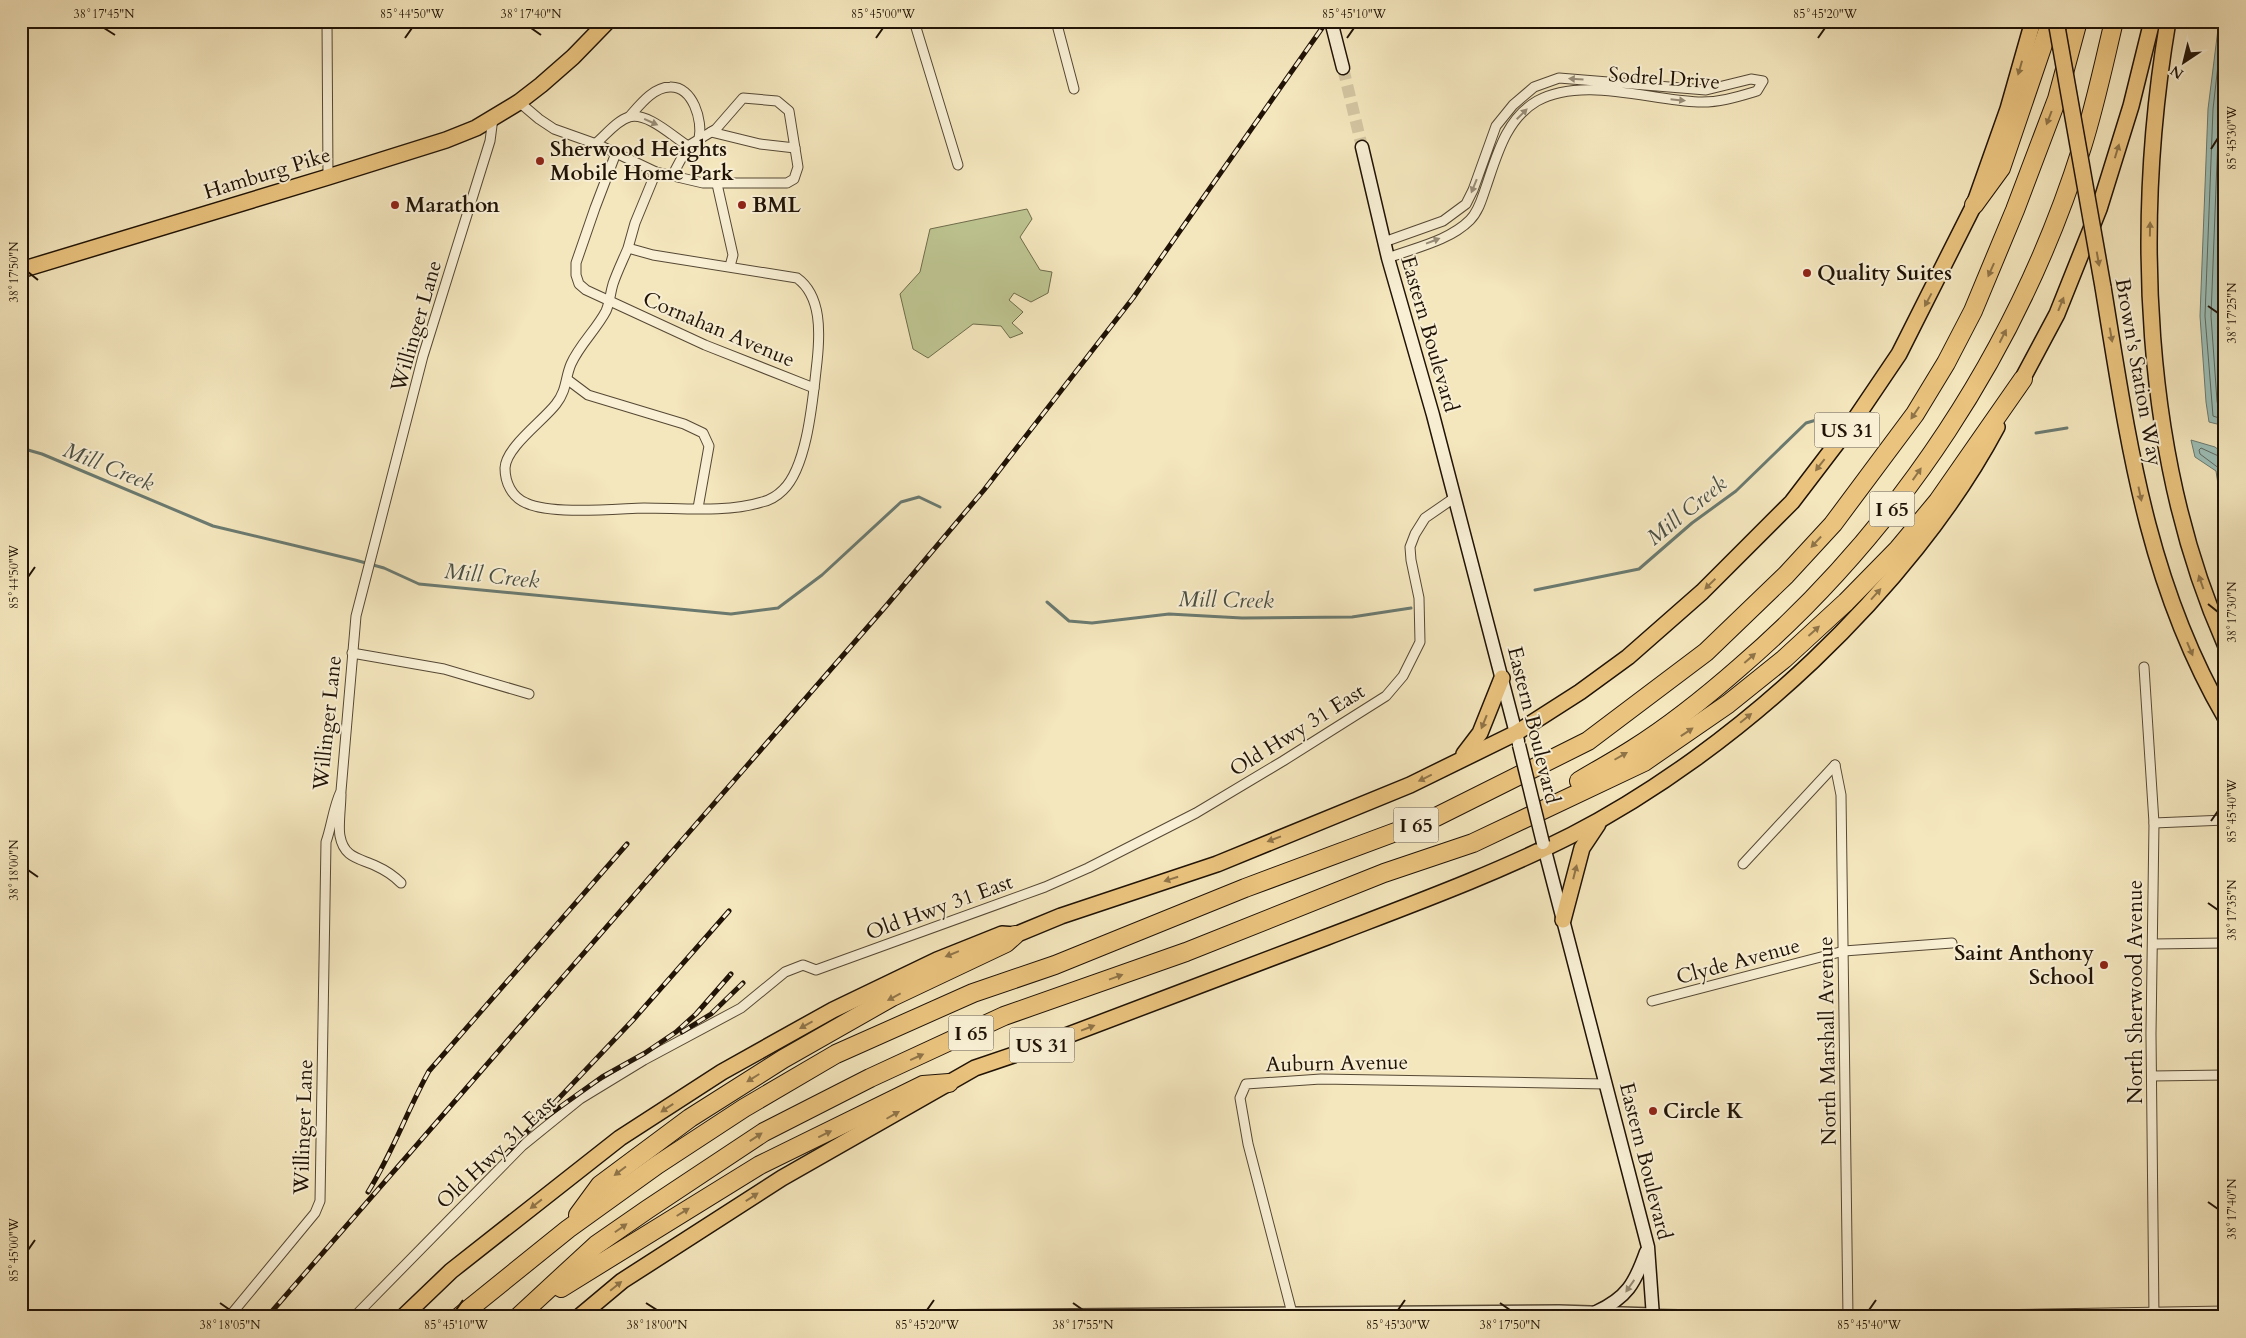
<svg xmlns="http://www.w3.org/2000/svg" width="2246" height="1338" font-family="Cardo,serif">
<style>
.green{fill:#bdc490;stroke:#6e6c4b}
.water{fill:#9cbeb6;stroke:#6a7a70}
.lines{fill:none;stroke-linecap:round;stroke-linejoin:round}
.shore{stroke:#5e685e;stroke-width:1}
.stream{stroke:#6a7a70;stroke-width:3}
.secondary-tunnel{stroke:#d4c6a2;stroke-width:12;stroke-dasharray:12 6;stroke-linecap:butt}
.minor-casing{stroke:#554834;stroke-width:11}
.tertiary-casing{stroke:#554834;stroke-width:14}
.secondary-casing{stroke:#201306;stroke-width:15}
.primary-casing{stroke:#201306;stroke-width:18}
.motorway-casing{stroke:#201306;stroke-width:20}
.minor{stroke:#f8efd4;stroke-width:9}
.tertiary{stroke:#f8efd4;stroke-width:11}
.secondary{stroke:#f8efd4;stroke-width:12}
.primary{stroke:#eac37e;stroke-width:15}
.motorway{stroke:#eac37e;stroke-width:18}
.rail-casing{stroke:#201306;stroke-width:5}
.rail{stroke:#f8efd4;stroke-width:3;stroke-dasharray:9;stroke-linecap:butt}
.secondary-bridge-casing{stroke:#201306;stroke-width:15;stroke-linecap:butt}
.primary-bridge-casing{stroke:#201306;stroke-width:18;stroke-linecap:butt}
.secondary-bridge{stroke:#f8efd4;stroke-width:12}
.primary-bridge{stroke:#eac37e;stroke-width:15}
.oneway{fill:#8f7448}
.oneway2{fill:#978c77}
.ticks{fill:none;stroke:#201306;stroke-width:2}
.poi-dot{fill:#8f2418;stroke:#f8efd4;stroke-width:2}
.labels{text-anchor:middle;stroke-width:4;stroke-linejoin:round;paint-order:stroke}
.shield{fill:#f8efd4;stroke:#615544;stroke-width:1}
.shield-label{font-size:20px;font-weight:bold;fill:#201306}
.street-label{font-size:21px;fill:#201306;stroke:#f8efd4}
.poi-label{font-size:21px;font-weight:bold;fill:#201306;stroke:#f8efd4;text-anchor:start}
.water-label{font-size:22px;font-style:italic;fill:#4b4f44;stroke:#f8efd4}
.neatline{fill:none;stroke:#201306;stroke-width:2}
.ticks-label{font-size:12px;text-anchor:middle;fill:#201306}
</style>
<rect width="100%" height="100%" fill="#f4e6bd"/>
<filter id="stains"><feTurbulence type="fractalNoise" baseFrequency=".004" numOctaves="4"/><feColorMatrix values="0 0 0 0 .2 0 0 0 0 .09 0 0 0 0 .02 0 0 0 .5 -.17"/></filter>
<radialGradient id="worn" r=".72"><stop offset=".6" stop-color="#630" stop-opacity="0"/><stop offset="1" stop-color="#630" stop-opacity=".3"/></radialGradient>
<path class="green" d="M 1027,209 L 1032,219 L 1020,237 L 1040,270 L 1052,272 L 1048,293 L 1031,302 L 1014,293 L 1009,300 L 1023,312 L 1012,323 L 1023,333 L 1010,338 L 1001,326 L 973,324 L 928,358 L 913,349 L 900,294 L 920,272 L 930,229 Z"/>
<g class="water">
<path d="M 2219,21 L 2225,21 L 2225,426 L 2209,422 L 2206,402 L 2200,316 L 2208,109 Z"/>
<path d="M 2191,440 L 2215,447 L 2225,455 L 2225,530 L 2216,471 L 2195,457 Z"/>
</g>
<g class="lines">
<g class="shore">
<path d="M 2223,21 L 2213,109 L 2205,316 L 2213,416 L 2225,420"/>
<path d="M 2225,65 L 2219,110 L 2211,316 L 2217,401 L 2219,412 L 2225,414"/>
<path d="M 2225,165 L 2219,316 L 2225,403"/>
<path d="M 2225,459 L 2201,448 L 2199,450 L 2200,454 L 2220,469 L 2225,499"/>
</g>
<g class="stream">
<path d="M 2036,433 L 2067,428"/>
<path d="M 21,448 L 42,454 L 213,526 L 355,560 L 384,568 L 419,584 L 731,614 L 778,608 L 822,575 L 901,502 L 919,497 L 940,507"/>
<path d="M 1535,590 L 1639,569 L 1692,523 L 1736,491 L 1806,423 L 1837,414"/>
<path d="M 1047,602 L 1069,621 L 1092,623 L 1169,614 L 1242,618 L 1352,617 L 1411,608"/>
</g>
<path class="secondary-tunnel" d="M 1343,68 L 1362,147"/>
<g class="minor-casing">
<g id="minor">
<path d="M 327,21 L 328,177"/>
<path d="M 914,21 L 958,165"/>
<path d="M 1056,21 L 1074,89"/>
<path d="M 519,102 L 539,119 L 554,129 L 599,145 L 656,172 L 703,183 L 787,183 L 794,179 L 798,167 L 789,111 L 777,101 L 743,98 L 716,129 L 688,146 L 672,176"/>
<path d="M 629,117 C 639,106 653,87 670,87 C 693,86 703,121 699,139"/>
<path d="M 711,132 L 760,144 L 795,148"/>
<path d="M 595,144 C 605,136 616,121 629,117 C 648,112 673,137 688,146"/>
<path d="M 616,153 L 595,208 L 576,263 L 576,275 L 579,284 L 586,290 L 705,345 L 814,388"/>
<path d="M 717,184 L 733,255 L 730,266"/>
<path d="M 1384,242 L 1443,221 L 1466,204 L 1473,190 L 1496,126 L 1513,105 L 1534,87 L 1559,78 L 1706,90 L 1751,79 L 1763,81 L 1757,91 C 1737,97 1718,103 1698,102 C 1649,100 1582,76 1537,101 C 1506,119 1497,155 1486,187 C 1482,198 1479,211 1470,220 C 1449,241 1414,248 1388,258"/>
<path d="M 628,248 C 623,260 617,272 613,284 C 610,294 610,302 606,311 C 596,330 580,344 571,364 C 565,378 567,390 556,404 C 543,421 506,447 505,468 C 505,483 512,497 526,503 C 552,515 614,509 644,508 C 681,508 727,513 762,502 C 771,500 777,496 783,490 C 808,466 813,396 817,362 C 820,334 822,296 797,278 L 653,255 L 628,248 L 635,223 L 656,172"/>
<path d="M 568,380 L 588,395 L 684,424 L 703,433 L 709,446 L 698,508"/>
<path d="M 352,653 L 444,669 L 529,694"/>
<path d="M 2144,667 L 2154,823 L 2151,1034 L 2154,1317"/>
<path d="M 1835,765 L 1841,795 L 1848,1317"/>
<path d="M 341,794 C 341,805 338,827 340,836 C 344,858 359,858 376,866 C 385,870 394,876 401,883"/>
<path d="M 2154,823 L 2225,820"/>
<path d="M 1743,864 L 1835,765"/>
<path d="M 2153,944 L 2225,943"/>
<path d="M 1652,1001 L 1844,951 L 1952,943"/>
<path d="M 2152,1076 L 2225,1075"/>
<path d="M 1292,1313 L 1248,1144 L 1240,1098 L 1246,1084 L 1321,1079 L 1606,1084"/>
<path d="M 1653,1314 L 1810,1317"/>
<path d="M 229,1317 L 315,1213 L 320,1201 L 326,842 C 332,825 333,808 341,791 L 356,616 L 423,356 L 490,141 L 493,118"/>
<path d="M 354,1317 L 522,1146 L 580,1099 L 644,1060 L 741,1008 L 785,972 L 803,965 L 816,970 L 1045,887 L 1088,868 L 1196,813 L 1283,761 L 1386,696 L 1403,676 L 1420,642 L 1419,598 L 1411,560 L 1410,547 L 1415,534 L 1425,518 L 1454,498"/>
<path d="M 1861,1317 L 2225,1311"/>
</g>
</g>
<g class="tertiary-casing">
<path id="tertiary" d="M 824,1317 L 1559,1311 L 1653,1314"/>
</g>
<g class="secondary-casing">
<g id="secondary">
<path d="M 1331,21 L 1343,68"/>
<path d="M 1362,147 L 1388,258 L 1433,415 L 1518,741"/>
<path d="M 1543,843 L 1648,1247 L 1653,1317"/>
<path d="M 1596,1312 C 1627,1298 1635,1283 1646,1252"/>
</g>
</g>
<g class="primary-casing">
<g id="primary">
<path d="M 2168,21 C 2134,221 2142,457 2225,644"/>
<path d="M 21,270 L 328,177 L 446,140 L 476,128 L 519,102 L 541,85 L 573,57 L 608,21"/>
<path d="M 2103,287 C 2128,439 2146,581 2225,717"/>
<path d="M 2017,389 L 2057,314 L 2099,209 L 2131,106 L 2152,21"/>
<path d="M 1464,754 L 1480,733 L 1502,678"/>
<path d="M 1563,920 L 1582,848 L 1598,824"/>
<path d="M 403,1317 L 451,1271 L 620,1138 L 722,1072 L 833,1010 L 937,960 L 1002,934 L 1015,935 L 1061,916 L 1217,864 L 1410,785 L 1516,733 L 1580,692 L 1628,657 L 1702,592 L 1792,502 L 1853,422 L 1899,354 L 1974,205 L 2008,109 L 2033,21"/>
<path d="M 579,1317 L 622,1281 L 782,1178 L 975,1068 L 1034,1048 C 1132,1011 1229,974 1327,937 C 1410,905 1493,875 1572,835 C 1735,751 1910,590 1997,427"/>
</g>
</g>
<g class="motorway-casing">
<g id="motorway">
<path d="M 1974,205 L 2001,168 L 2051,21"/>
<path d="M 1579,781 C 1597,770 1616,760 1633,749 C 1671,725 1707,696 1740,667 C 1899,530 2019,348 2082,147 C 2095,106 2104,63 2114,21"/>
<path d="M 578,1215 L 600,1185 L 690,1118 L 783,1059 L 892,997 L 1006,943 L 1015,935"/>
<path d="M 561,1288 L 760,1165 L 923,1085 L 949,1083"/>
<path d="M 459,1317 L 568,1229 L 657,1165 L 744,1108 L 836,1054 L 973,993 L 1055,965 L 1245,888 L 1436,817 L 1588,741 L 1706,652 L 1786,575 L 1833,524 L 1915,414 L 1946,363 L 1973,311 L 2015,210 L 2057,99 L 2078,21"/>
<path d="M 518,1317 L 596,1245 L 648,1209 L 764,1132 L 870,1078 L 1004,1016 L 1186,952 L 1384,873 L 1473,843 L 1644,762 L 1728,704 L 1784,659 L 1846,602 L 1898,549 L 1938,501 L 2023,379"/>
</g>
</g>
<use href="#minor" class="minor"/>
<use href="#tertiary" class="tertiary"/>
<use href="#secondary" class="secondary"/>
<use href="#primary" class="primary"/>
<use href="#motorway" class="motorway"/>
<g class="rail-casing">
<g id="rail">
<path d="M 682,1032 L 711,1014 L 743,983"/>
<path d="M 546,1117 L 602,1077 L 645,1053 L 676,1032 L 696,1014 L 731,974"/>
<path d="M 504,1156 L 633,1020 L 729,911"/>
<path d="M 368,1192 C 392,1154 407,1111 429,1071 L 627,844"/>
<path d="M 267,1317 L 886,606 L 984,490 L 1133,298 L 1327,21"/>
</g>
</g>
<use href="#rail" class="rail"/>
<g class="secondary-bridge-casing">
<path id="secondary-bridge" d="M 1519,745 L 1543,843"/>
</g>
<g class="primary-bridge-casing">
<path id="primary-bridge" d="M 2056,21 L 2103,287"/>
</g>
<use href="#secondary-bridge" class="secondary-bridge"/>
<use href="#primary-bridge" class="primary-bridge"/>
</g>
<defs><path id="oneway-solid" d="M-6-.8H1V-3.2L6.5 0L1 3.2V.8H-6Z" transform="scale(1.25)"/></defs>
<g class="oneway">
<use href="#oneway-solid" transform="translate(2020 68) rotate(106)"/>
<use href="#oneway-solid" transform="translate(2049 118) rotate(111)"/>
<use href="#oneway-solid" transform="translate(2117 151) rotate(-73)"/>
<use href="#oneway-solid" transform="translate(2150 229) rotate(-89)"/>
<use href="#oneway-solid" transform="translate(2098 259) rotate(80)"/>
<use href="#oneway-solid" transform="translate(1991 270) rotate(114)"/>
<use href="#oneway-solid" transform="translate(1928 300) rotate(118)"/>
<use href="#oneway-solid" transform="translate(2061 304) rotate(-68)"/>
<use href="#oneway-solid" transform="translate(2111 335) rotate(80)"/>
<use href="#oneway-solid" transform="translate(2003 336) rotate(-63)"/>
<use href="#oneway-solid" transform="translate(1915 413) rotate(124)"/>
<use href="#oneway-solid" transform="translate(1820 465) rotate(128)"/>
<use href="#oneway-solid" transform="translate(1917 474) rotate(-55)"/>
<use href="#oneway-solid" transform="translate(2140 494) rotate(78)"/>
<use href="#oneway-solid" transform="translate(1816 542) rotate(133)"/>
<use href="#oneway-solid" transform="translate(2201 582) rotate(-109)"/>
<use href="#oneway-solid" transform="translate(1710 584) rotate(136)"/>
<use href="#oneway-solid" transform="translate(1876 594) rotate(-48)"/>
<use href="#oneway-solid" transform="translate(1814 631) rotate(-42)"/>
<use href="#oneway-solid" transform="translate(2190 649) rotate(67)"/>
<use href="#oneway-solid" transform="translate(1750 658) rotate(-41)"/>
<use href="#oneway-solid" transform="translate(1746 718) rotate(-39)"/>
<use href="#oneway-solid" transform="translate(1484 722) rotate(112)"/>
<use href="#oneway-solid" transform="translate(1687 732) rotate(-34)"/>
<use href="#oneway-solid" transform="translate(1621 756) rotate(-30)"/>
<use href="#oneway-solid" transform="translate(1425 778) rotate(154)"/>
<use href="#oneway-solid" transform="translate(1274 839) rotate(159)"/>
<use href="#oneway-solid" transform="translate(1575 872) rotate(-76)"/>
<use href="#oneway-solid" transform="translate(1171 879) rotate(162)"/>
<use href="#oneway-solid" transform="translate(952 954) rotate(158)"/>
<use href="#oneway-solid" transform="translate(1116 977) rotate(-20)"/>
<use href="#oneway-solid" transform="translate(894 997) rotate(152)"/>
<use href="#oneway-solid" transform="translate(806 1025) rotate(151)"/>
<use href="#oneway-solid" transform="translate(1088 1028) rotate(-21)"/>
<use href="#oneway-solid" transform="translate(917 1057) rotate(-24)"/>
<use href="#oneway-solid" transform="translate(753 1078) rotate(148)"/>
<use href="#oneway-solid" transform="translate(667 1108) rotate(147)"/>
<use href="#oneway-solid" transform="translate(893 1115) rotate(-30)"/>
<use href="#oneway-solid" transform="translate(825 1134) rotate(-26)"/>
<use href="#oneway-solid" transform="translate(756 1137) rotate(-33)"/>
<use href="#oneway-solid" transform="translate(620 1171) rotate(143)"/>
<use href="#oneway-solid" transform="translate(752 1197) rotate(-33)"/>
<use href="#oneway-solid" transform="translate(536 1204) rotate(142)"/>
<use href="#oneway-solid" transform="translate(683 1212) rotate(-32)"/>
<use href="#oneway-solid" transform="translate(621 1228) rotate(-35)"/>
<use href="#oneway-solid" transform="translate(616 1286) rotate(-39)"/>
</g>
<g class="oneway2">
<use href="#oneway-solid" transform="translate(1576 79) rotate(-177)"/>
<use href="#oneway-solid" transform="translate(1678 100) rotate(6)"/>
<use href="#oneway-solid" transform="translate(1522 114) rotate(-45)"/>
<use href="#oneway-solid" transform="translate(651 122) rotate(24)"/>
<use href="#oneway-solid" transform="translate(1474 186) rotate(112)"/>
<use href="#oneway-solid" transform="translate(1433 241) rotate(-21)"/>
<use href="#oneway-solid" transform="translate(1630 1286) rotate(125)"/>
</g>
<path class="ticks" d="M 104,28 L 115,35M 531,28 L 541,35M 405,38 L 412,28M 876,38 L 883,28M 1347,38 L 1354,28M 1818,38 L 1825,28M 2211,149 L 2218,138M 28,272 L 38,280M 2208,306 L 2218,313M 28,577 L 35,567M 2208,604 L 2218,612M 2211,821 L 2218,811M 28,870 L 38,877M 2208,903 L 2218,910M 2208,1202 L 2218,1209M 28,1250 L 35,1240M 220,1303 L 230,1310M 646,1303 L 657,1310M 1073,1303 L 1083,1310M 1500,1303 L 1510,1310M 456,1310 L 463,1300M 927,1310 L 934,1300M 1398,1310 L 1405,1300M 1869,1310 L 1876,1300"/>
<g class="poi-dot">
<circle cx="540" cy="161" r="5"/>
<circle cx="395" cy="205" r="5"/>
<circle cx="742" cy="205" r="5"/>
<circle cx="1807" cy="273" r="5"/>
<circle cx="2104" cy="965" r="5"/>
<circle cx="1653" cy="1111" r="5"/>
</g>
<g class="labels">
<g class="shield">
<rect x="1814.5" y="412.5" width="65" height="35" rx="4"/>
<rect x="1869.5" y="491.5" width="45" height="35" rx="4"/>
<rect x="1393.5" y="807.5" width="45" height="35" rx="4"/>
<rect x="948.5" y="1015.5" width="45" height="35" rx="4"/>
<rect x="1009.5" y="1027.5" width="65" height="35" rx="4"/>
</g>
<g class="shield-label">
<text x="1847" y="437">US 31</text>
<text x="1892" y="516">I 65</text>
<text x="1416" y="832">I 65</text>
<text x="971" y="1040">I 65</text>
<text x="1042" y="1052">US 31</text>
</g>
<g class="street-label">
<text transform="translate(1664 78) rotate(4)" y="7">Sodrel Drive</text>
<text transform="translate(267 173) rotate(-17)" y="7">Hamburg Pike</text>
<text transform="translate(416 326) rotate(-74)" y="7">Willinger Lane</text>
<text transform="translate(719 329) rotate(23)" y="7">Cornahan Avenue</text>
<text transform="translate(1430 334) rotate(74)" y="7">Eastern Boulevard</text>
<text transform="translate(2139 372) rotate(80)" y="7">Brown's Station Way</text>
<text transform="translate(327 723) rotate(-84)" y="7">Willinger Lane</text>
<text transform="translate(1534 725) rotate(76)" y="7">Eastern Boulevard</text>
<text transform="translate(1297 730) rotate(-32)" y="7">Old Hwy 31 East</text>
<text transform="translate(939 907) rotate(-20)" y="7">Old Hwy 31 East</text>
<text transform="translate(1738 961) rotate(-15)" y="7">Clyde Avenue</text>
<text transform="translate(2135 992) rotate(-90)" y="7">North Sherwood Avenue</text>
<text transform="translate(1827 1041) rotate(-91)" y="7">North Marshall Avenue</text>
<text transform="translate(1337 1063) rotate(-1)" y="7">Auburn Avenue</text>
<text transform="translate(303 1127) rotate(-88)" y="7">Willinger Lane</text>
<text transform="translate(496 1152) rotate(-43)" y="7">Old Hwy 31 East</text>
<text transform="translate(1646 1161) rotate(76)" y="7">Eastern Boulevard</text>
</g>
<g class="poi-label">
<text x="550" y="156">Sherwood Heights<tspan x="550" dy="24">Mobile Home Park</tspan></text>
<text x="405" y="212">Marathon</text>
<text x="752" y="212">BML</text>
<text x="1817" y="280">Quality Suites</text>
<text x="2094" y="960" text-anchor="end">Saint Anthony<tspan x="2094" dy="24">School</tspan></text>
<text x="1663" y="1118">Circle K</text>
</g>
<g class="water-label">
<text transform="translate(109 466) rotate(22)" y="8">Mill Creek</text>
<text transform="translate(1686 510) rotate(-39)" y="8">Mill Creek</text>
<text transform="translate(492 575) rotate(6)" y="8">Mill Creek</text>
<text transform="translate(1226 599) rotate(1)" y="8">Mill Creek</text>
</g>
</g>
<rect width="2246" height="1338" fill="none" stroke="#f4e6bd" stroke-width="55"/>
<g transform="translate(2184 62) rotate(215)" stroke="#f8efd4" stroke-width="4" paint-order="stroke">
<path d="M0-4L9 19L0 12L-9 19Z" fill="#201306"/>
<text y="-8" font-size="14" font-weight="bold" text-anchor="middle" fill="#201306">N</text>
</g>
<rect x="28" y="28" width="2190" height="1282" class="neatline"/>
<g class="ticks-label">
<text x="104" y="18">38°17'45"N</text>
<text x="412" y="18">85°44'50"W</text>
<text x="531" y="18">38°17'40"N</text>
<text x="883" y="18">85°45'00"W</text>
<text x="1354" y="18">85°45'10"W</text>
<text x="1825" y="18">85°45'20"W</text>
<text transform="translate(2232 138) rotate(-90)" y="4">85°45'30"W</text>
<text transform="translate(14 272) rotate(-90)" y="4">38°17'50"N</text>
<text transform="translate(2232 313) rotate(-90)" y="4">38°17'25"N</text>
<text transform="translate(14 577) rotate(-90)" y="4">85°44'50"W</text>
<text transform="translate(2232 612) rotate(-90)" y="4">38°17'30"N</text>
<text transform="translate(2232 811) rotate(-90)" y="4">85°45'40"W</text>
<text transform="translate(14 870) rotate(-90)" y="4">38°18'00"N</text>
<text transform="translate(2232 910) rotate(-90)" y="4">38°17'35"N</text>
<text transform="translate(2232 1209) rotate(-90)" y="4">38°17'40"N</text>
<text transform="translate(14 1250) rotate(-90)" y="4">85°45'00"W</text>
<text x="230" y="1329">38°18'05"N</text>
<text x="456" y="1329">85°45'10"W</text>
<text x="657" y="1329">38°18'00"N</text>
<text x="927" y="1329">85°45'20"W</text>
<text x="1083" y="1329">38°17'55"N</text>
<text x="1398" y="1329">85°45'30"W</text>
<text x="1510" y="1329">38°17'50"N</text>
<text x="1869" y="1329">85°45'40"W</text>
</g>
<rect width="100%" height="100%" filter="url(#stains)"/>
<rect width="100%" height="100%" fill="url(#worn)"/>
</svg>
